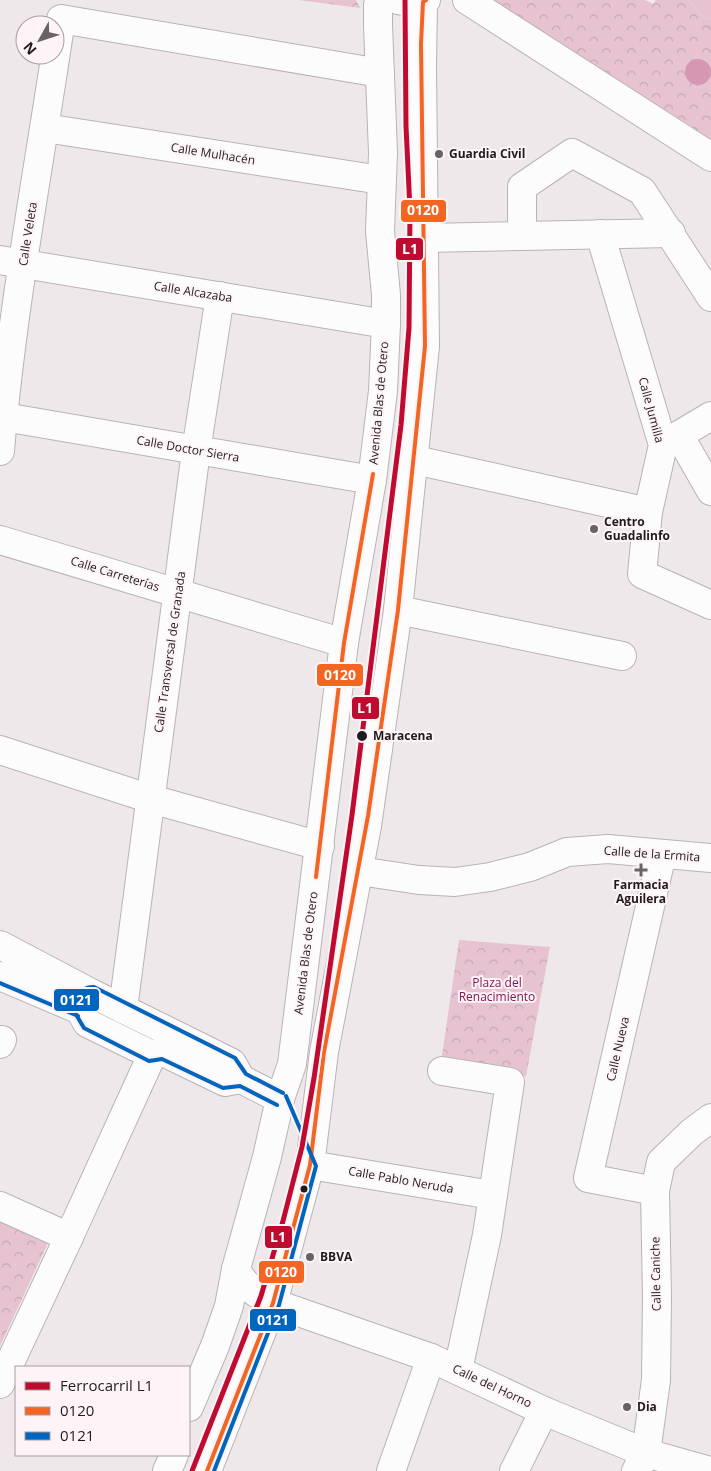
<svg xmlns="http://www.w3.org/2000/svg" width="711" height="1471" font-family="'Open Sans',sans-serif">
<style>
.grass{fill:#e7c3d2}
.park{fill:url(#park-crowns)}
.water{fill:#d697b3}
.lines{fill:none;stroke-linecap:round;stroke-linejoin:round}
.minor-casing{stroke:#b8b3b5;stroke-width:30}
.major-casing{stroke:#b8b3b5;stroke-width:30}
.minor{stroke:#fdfcfc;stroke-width:28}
.major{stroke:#fdfcfc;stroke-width:28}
.bus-1-casing{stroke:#fef3f7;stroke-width:8}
.bus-2-casing{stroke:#fef3f7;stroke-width:8}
.bus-1{stroke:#f26522;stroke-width:4}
.bus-2{stroke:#0065bd;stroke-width:4}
.rail-1-casing{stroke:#fef3f7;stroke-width:9}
.rail-1{stroke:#c00b31;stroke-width:5}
.poi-dot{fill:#686365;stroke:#fef3f7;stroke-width:2}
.stop-dot{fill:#201c1d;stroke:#fef3f7;stroke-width:2}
.labels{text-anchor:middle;stroke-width:4;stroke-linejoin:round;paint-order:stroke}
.street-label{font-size:12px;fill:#201c1d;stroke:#fef3f7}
.poi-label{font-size:12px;font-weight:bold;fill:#201c1d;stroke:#fef3f7;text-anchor:start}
.stop-label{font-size:12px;font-weight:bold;fill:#201c1d;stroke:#fef3f7;text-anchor:start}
.park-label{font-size:12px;fill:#821853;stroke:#fef3f7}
.line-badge{stroke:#fef3f7;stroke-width:2}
.badge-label{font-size:14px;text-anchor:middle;font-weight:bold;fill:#fff}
</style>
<defs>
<pattern id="park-crowns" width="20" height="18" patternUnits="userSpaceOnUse" patternTransform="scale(1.25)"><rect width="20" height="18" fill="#e7c3d2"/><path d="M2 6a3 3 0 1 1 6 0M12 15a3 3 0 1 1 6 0" fill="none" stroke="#c6a7b4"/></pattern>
</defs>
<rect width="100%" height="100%" fill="#efe8eb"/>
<path class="grass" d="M 688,0 L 711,0 L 711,19 L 705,18 Z"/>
<g class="park">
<path d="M 298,0 L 356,0 L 360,8 Z"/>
<path d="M 484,0 L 645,0 L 653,4 L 656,0 L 688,0 L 705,18 L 711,19 L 711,140 L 678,118 L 580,62 Z"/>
<path d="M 459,940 L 550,947 L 526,1076 L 441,1062 Z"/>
<path d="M 0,1220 L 48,1243 L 0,1346 Z"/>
</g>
<circle class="water" cx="698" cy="72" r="13"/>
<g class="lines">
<g class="minor-casing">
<g id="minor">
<path d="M 467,0 L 711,157"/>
<path d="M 45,128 L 381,180"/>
<path d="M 600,234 L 663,445 L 648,512 L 642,574 L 711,605"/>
<path d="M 522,236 L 522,187 L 572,153 L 642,191 L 711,297"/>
<path d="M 425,238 L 671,233"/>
<path d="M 0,260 L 386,324"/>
<path d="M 4,417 L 372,480"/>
<path d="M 679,435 L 711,491"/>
<path d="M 664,444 L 711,416"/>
<path d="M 0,451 C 12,306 40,162 61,19 L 380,73"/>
<path d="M 415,460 L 648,512"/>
<path d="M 0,540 L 344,643"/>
<path d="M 398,610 L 622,656"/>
<path d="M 0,750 L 151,799 L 320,846"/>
<path d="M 359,871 L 419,880 L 455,882 L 490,877 L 530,867 L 567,852 L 608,849 L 711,858"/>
<path d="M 0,945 L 91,993"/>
<path d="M 123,1009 L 196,451 L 220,296"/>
<path d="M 0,1044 L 2,1040"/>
<path d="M 442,1071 L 510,1082 L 487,1235 L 458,1370"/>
<path d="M 310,1165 L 492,1195"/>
<path d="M 655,1191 L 588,1178 L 662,854"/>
<path d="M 0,1206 L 69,1237"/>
<path d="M 236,1269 C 246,1288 255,1293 273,1303 L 431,1358 L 544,1411 L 646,1453 L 710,1471"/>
<path d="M 0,1384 L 69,1237 L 152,1055"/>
<path d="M 189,1407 L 215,1346 L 229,1306 L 236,1269 L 267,1157 L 280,1099 L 292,1064 L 344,643 L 372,480 L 383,391 L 386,324 L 386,295 L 380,231 L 383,153 L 378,25 L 378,5 L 379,0"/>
<path d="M 167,1471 L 174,1455"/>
<path d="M 207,1471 L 273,1303 L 310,1165 L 324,1052 L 367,826 L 398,610 L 425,346 L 422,66 L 423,2"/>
<path d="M 391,1471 L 431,1358"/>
<path d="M 514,1471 L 544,1411"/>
<path d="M 636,1471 L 646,1453 L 656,1380 L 657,1298 L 655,1191 L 661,1162 L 692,1132 L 711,1118"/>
</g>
</g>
<g class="major-casing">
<g id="major">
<path d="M 398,0 C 407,2 418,5 426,0"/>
<path d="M 0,976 L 80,1010"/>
<path d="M 163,1052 L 152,1055 L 87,1023 L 80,1010 L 83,999 L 91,993 L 232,1063 L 241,1079 L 280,1099"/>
<path d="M 163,1052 L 225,1082 L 241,1079"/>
</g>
</g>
<use href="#minor" class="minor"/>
<use href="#major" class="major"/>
<g class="bus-1-casing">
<g id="bus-1">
<path d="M 316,877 L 344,643 L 373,474"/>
<path d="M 207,1471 L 273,1303 L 310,1165 L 324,1052 L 368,816 L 398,610 L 425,346 L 421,44 L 423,2 L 426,0"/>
</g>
</g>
<g class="bus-2-casing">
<g id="bus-2">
<path d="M 0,983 L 78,1016"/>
<path d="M 277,1105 L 240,1086 L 223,1088 L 162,1059 L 149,1061 L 84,1028 L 74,1011 C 75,1000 80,986 94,987 L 235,1058 L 246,1074 L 283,1093"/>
<path d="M 214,1471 L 279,1305 L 316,1166 L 286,1096"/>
</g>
</g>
<use href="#bus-1" class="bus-1"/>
<use href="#bus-2" class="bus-2"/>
<g class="rail-1-casing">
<path id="rail-1" d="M 192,1471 L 261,1296 L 283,1221 L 302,1147 L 314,1078 L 352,815 L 401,425 L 409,328 L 410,210 L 406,126 L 405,0"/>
</g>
<use href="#rail-1" class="rail-1"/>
</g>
<g class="poi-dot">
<circle cx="439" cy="154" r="5"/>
<circle cx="594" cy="529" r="5"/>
<path d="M638.5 862.5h5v5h5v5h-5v5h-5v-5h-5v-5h5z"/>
<circle cx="310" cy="1257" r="5"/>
<circle cx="627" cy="1407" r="5"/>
</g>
<g class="stop-dot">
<circle cx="362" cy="736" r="6"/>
<circle cx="304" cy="1189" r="4.5"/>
</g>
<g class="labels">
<g class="street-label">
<text transform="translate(213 154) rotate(9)" y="4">Calle Mulhacén</text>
<text transform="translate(28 234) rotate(-81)" y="4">Calle Veleta</text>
<text transform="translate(193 292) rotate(9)" y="4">Calle Alcazaba</text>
<text transform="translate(379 403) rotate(-85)" y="4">Avenida Blas de Otero</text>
<text transform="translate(651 410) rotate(75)" y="4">Calle Jumilla</text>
<text transform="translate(188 449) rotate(10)" y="4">Calle Doctor Sierra</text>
<text transform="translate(115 574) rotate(17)" y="4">Calle Carreterías</text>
<text transform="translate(170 652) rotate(-82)" y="4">Calle Transversal de Granada</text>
<text transform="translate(652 854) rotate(4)" y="4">Calle de la Ermita</text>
<text transform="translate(306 953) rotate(-83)" y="4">Avenida Blas de Otero</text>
<text transform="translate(618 1049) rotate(-77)" y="4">Calle Nueva</text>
<text transform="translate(401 1180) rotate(10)" y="4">Calle Pablo Neruda</text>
<text transform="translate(656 1274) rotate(-91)" y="4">Calle Caniche</text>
<text transform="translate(492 1386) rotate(25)" y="4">Calle del Horno</text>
</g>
<g class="poi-label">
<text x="449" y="158">Guardia Civil</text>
<text x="604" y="526">Centro<tspan x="604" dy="14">Guadalinfo</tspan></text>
<text x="641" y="889" text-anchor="middle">Farmacia<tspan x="641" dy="14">Aguilera</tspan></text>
<text x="320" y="1261">BBVA</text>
<text x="637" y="1411">Dia</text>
</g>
<g class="stop-label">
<text x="373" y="740">Maracena</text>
</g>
<g class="park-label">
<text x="497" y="987">Plaza del<tspan x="497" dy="14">Renacimiento</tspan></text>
</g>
</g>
<g class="line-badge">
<rect x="400" y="199" width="47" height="24" rx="5" fill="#f26522"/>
<rect x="395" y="237" width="29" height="24" rx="5" fill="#c00b31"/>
<rect x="316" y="663" width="48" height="24" rx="5" fill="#f26522"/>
<rect x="351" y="696" width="29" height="24" rx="5" fill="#c00b31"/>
<rect x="53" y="988" width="47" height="24" rx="5" fill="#0065bd"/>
<rect x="264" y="1225" width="29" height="24" rx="5" fill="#c00b31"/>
<rect x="258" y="1260" width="47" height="24" rx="5" fill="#f26522"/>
<rect x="249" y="1308" width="48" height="24" rx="5" fill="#0065bd"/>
</g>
<g class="badge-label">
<text x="423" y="215">0120</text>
<text x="410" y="254">L1</text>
<text x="340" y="680">0120</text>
<text x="365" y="713">L1</text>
<text x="76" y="1005">0121</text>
<text x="278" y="1242">L1</text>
<text x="281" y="1277">0120</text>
<text x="273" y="1325">0121</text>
</g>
<rect x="15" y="1366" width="175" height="90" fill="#fef3f7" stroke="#a59da0"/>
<rect x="25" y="1382" width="25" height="8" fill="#c00b31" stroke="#a59da0"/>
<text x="60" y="1391" font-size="15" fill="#201c1d">Ferrocarril L1</text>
<rect x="25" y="1407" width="25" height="8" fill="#f26522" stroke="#a59da0"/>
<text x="60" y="1416" font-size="15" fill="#201c1d">0120</text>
<rect x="25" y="1432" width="25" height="8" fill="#0065bd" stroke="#a59da0"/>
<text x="60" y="1441" font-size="15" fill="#201c1d">0121</text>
<g transform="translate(40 40) rotate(230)"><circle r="24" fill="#fef3f7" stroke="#a59da0"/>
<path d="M0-4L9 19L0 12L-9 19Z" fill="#686365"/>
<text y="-8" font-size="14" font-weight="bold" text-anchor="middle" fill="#201c1d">N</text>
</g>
</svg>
